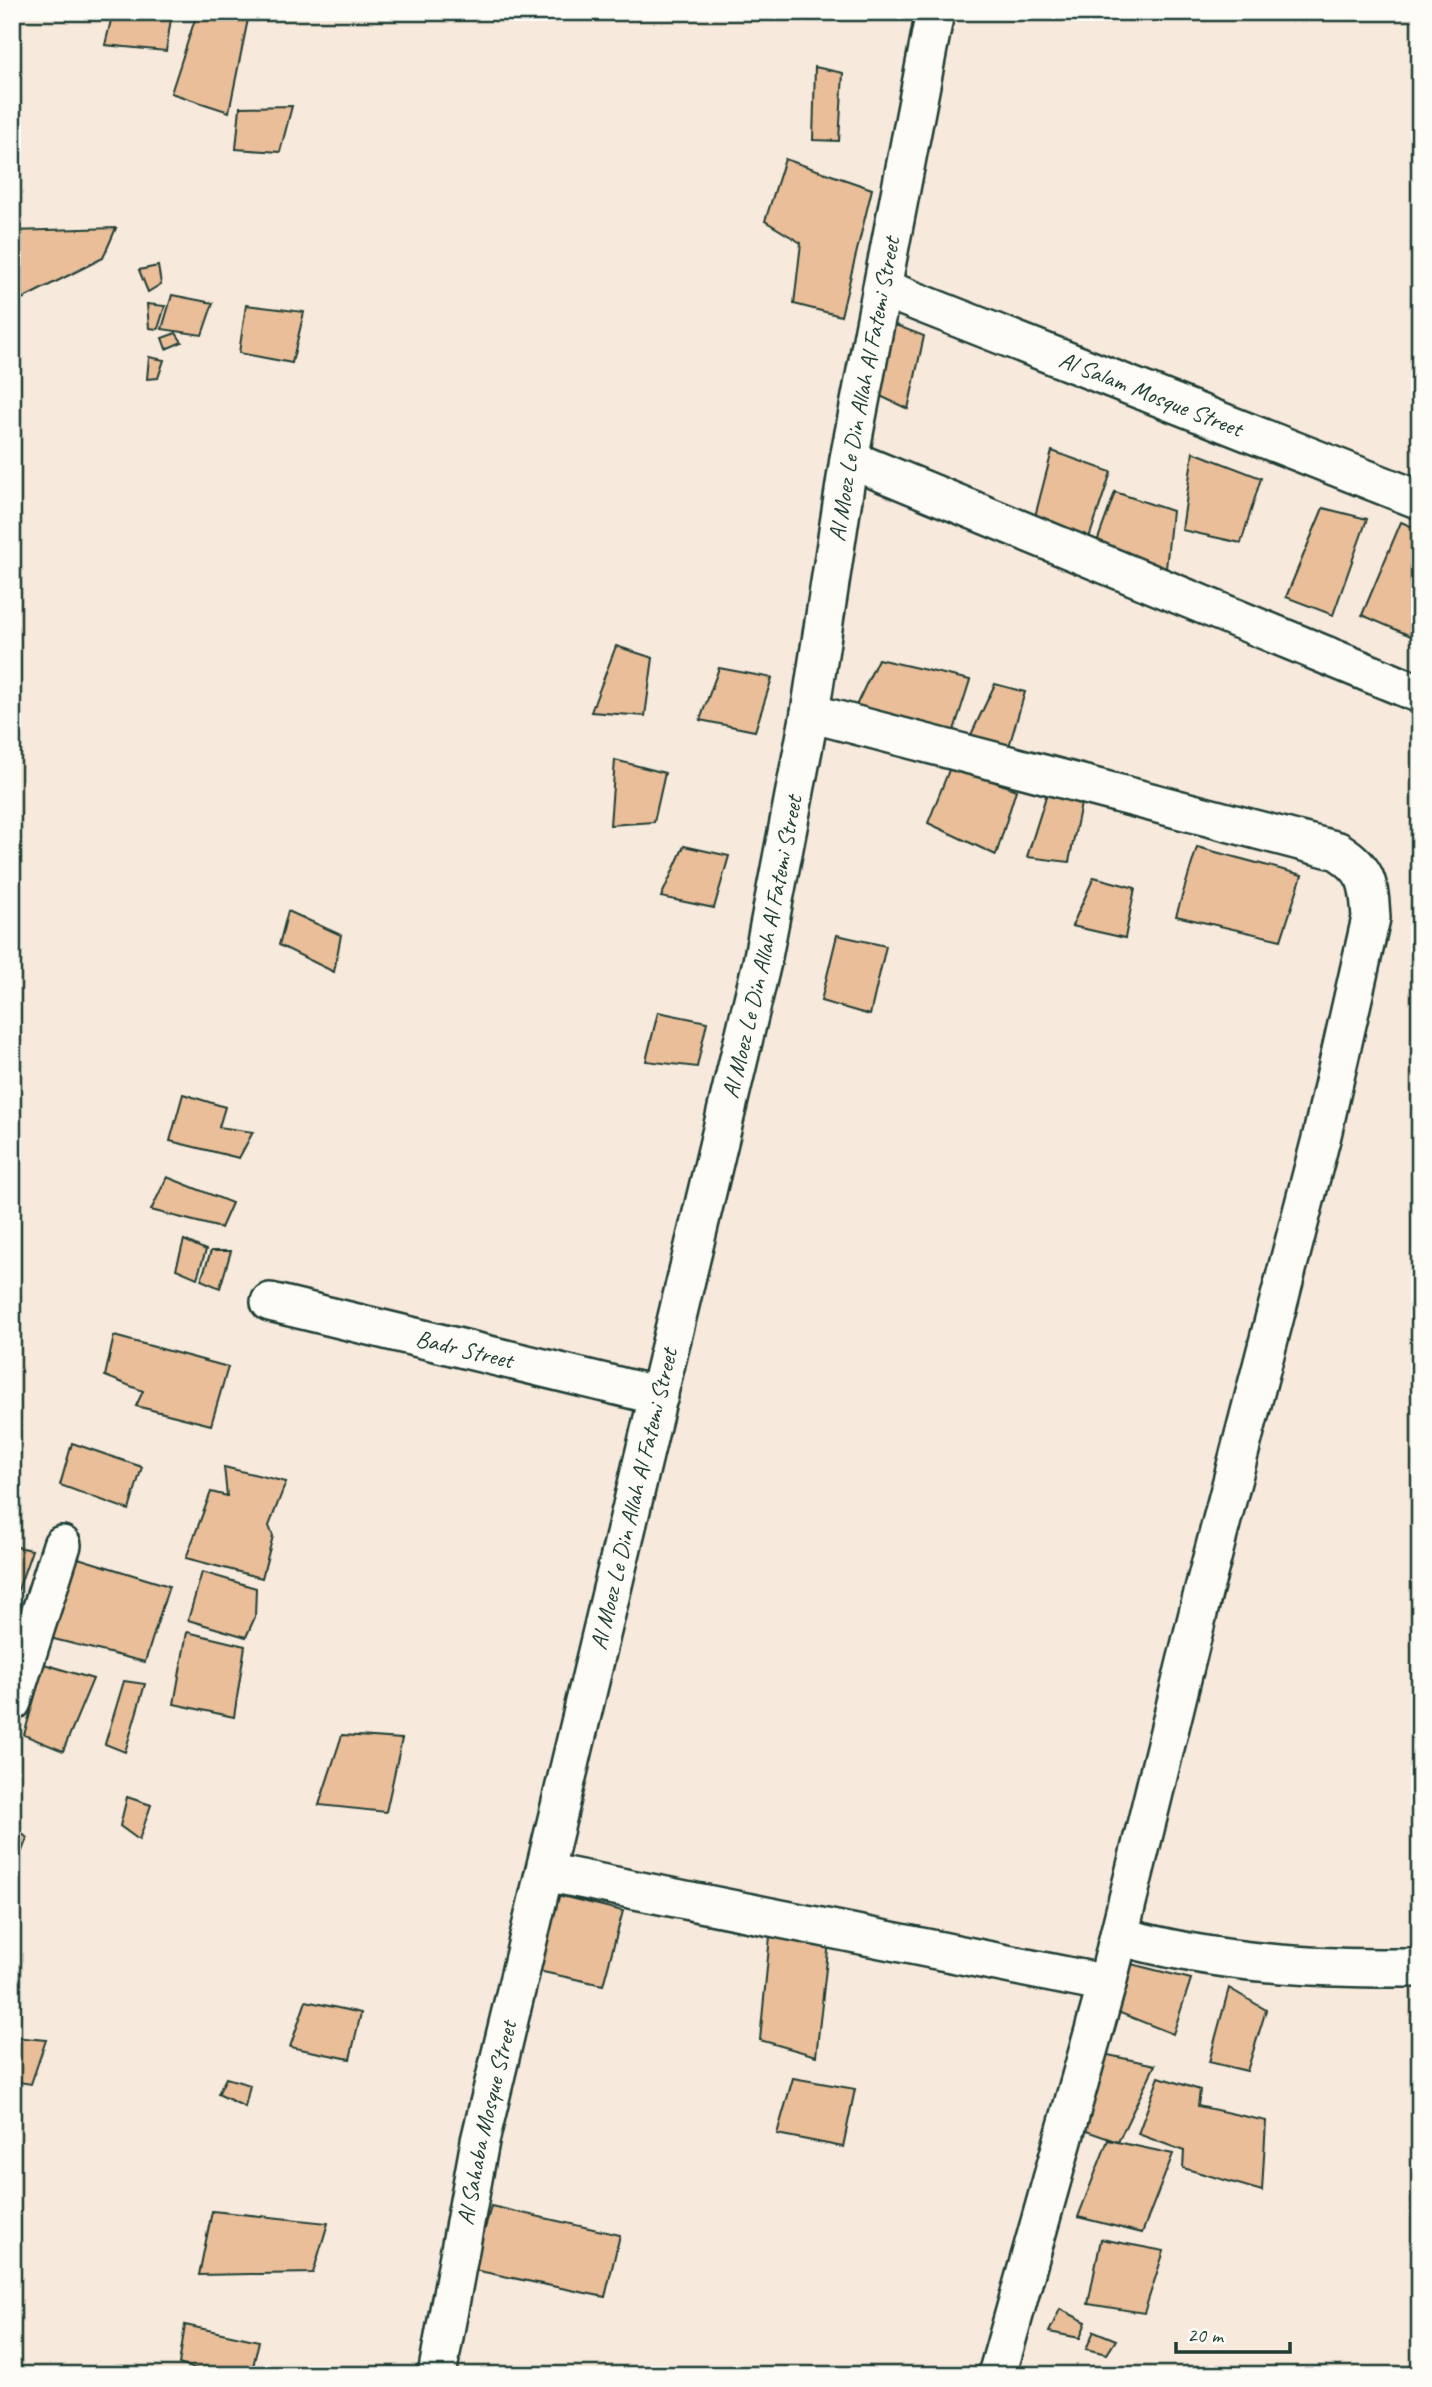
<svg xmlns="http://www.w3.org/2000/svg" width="1432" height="2387" font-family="Caveat,sans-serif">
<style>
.building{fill:#e9be99;stroke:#1f3d34;stroke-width:2}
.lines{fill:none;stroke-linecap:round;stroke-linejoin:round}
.street-casing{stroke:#1f3d34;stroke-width:42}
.street{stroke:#fdfcf7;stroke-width:37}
.labels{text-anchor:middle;stroke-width:5;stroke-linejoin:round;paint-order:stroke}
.street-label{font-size:24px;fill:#1f3d34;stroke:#fdfcf7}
</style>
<rect width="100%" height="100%" fill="#f7e9db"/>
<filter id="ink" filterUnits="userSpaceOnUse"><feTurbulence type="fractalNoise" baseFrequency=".0143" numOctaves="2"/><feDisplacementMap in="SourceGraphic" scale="14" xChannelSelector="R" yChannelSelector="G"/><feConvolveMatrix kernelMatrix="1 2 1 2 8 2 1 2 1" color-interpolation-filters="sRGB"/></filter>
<g filter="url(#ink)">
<g class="building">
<path d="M 113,12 L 172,12 L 166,51 L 105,45 Z"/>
<path d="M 197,13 L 248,19 L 229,112 L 171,93 Z"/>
<path d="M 815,67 L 843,73 L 839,141 L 813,140 Z"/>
<path d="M 292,106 L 280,152 L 236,149 L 240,107 Z"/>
<path d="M 785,159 L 872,189 L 841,316 L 794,304 L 801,243 L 765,221 Z"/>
<path d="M 116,228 L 103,258 L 12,304 L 12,231 Z"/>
<path d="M 158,266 L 161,284 L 148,292 L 139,270 Z"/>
<path d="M 172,295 L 213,303 L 202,335 L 162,329 Z"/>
<path d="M 147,304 L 165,306 L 158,329 L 149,328 Z"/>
<path d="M 246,305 L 304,312 L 292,363 L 239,353 Z"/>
<path d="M 867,314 L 924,336 L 908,409 L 848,381 Z"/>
<path d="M 176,333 L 182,342 L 166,349 L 162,338 Z"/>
<path d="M 149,357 L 164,360 L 158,378 L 147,379 Z"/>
<path d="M 1052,451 L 1111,472 L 1085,550 L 1032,528 Z"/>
<path d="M 1193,452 L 1261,478 L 1241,543 L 1182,530 Z"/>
<path d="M 1115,492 L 1172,511 L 1165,578 L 1093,553 Z"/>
<path d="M 1323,508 L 1367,519 L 1333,615 L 1286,597 Z"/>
<path d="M 1401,522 L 1420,530 L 1420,640 L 1362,615 Z"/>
<path d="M 616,646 L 653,658 L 645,716 L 591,712 Z"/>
<path d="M 878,659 L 970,680 L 948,749 L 853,712 Z"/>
<path d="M 719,668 L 772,678 L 755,731 L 700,720 Z"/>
<path d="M 995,684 L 1025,692 L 1007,753 L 969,739 Z"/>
<path d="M 615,760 L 665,773 L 654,822 L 610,825 Z"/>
<path d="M 951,765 L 1016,790 L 996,855 L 928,823 Z"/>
<path d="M 1048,790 L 1082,799 L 1069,862 L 1027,857 Z"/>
<path d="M 684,846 L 729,856 L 714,908 L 661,897 Z"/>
<path d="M 1197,847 L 1302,875 L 1281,940 L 1176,916 Z"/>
<path d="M 1094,877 L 1135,888 L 1125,938 L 1072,926 Z"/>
<path d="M 288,911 L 341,935 L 334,972 L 279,945 Z"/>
<path d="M 837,935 L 886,946 L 870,1015 L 821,1001 Z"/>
<path d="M 658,1012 L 707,1022 L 697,1067 L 646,1061 Z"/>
<path d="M 183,1094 L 225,1107 L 219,1127 L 253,1132 L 239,1158 L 170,1141 Z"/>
<path d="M 167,1177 L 232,1203 L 221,1228 L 151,1210 Z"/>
<path d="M 184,1240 L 206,1250 L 197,1278 L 176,1269 Z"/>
<path d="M 211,1251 L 231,1251 L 220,1288 L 201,1280 Z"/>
<path d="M 114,1336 L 228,1367 L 211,1425 L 136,1406 L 143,1391 L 105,1376 Z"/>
<path d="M 72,1443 L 142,1467 L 129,1510 L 60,1485 Z"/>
<path d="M 224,1467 L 286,1482 L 269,1526 L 273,1536 L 262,1578 L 186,1558 L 211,1492 L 227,1496 Z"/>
<path d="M 12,1546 L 32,1550 L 12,1607 Z"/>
<path d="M 65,1554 L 169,1586 L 145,1662 L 38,1635 Z"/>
<path d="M 202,1572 L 256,1588 L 255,1617 L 246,1637 L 188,1620 Z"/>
<path d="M 187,1632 L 245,1646 L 234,1717 L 174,1704 Z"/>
<path d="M 44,1664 L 93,1679 L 63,1751 L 24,1735 Z"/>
<path d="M 124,1681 L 145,1684 L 125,1752 L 105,1744 Z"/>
<path d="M 342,1735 L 402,1739 L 386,1812 L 319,1805 Z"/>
<path d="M 127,1797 L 151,1805 L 139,1840 L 120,1826 Z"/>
<path d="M 15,1827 L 27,1838 L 12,1877 L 12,1832 Z"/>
<path d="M 549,1893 L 623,1911 L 603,1985 L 529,1969 Z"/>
<path d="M 771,1926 L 829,1942 L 816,2056 L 760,2040 Z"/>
<path d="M 1131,1964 L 1191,1979 L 1173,2034 L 1115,2011 Z"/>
<path d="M 1229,1988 L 1266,2010 L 1247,2071 L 1209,2062 Z"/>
<path d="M 306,2001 L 361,2013 L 350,2059 L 290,2047 Z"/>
<path d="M 12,2037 L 46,2040 L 31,2084 L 12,2081 Z"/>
<path d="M 1094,2052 L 1155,2065 L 1118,2142 L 1066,2124 Z"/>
<path d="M 1159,2077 L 1200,2090 L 1198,2106 L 1266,2121 L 1262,2191 L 1183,2168 L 1184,2151 L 1138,2134 Z"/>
<path d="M 226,2078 L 250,2085 L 245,2107 L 218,2094 Z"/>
<path d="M 793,2078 L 855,2089 L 843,2147 L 777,2134 Z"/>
<path d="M 1108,2140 L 1173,2154 L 1142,2233 L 1078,2217 Z"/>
<path d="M 491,2206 L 620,2235 L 605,2297 L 474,2270 Z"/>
<path d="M 212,2211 L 328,2223 L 313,2273 L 199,2275 Z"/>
<path d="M 1101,2239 L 1164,2251 L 1144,2313 L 1088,2304 Z"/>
<path d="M 1060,2309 L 1086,2322 L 1080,2338 L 1049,2332 Z"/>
<path d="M 185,2325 L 259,2341 L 251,2375 L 213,2375 L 179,2364 Z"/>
<path d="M 1094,2331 L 1116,2340 L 1107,2354 L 1086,2349 Z"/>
</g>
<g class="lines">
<g class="street-casing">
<g id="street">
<path id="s1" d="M 882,288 L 1420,500"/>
<path d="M 849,459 L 1420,694"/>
<path d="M 810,713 L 1338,851 C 1368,870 1369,884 1371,918 L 1322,1135 L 1204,1589 L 1107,1984 L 997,2375"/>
<path id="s2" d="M 270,1302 L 659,1396"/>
<path d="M 12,1702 L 62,1545"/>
<path d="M 545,1872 L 1107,1984"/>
<path d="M 1119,1936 C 1218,1964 1317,1969 1420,1968"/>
<path id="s3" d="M 437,2375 L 480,2141 L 762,962 L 810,713 L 849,459 L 935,12"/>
</g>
</g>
<use href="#street" class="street"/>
</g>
</g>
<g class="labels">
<g class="street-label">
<text dy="8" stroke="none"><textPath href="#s3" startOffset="2032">Al Moez Le Din Allah Al Fatemi Street</textPath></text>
<text dy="8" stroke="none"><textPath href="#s1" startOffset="289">Al Salam Mosque Street</textPath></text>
<text dy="8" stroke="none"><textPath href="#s3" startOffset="1465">Al Moez Le Din Allah Al Fatemi Street</textPath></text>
<text dy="8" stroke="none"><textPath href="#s2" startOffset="200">Badr Street</textPath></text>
<text dy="8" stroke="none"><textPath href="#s3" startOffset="898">Al Moez Le Din Allah Al Fatemi Street</textPath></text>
<text dy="8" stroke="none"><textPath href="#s3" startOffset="257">Al Sahaba Mosque Street</textPath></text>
</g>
</g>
<rect width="1432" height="2387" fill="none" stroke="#fdfcf7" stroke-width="42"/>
<rect x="21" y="21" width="1390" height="2345" fill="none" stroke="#1f3d34" stroke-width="2.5" filter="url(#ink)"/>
<path d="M1176 2342v10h114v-10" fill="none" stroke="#1f3d34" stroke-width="3.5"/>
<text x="1187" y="2342" font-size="21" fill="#1f3d34" stroke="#fdfcf7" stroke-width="5" paint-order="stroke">20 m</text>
</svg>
